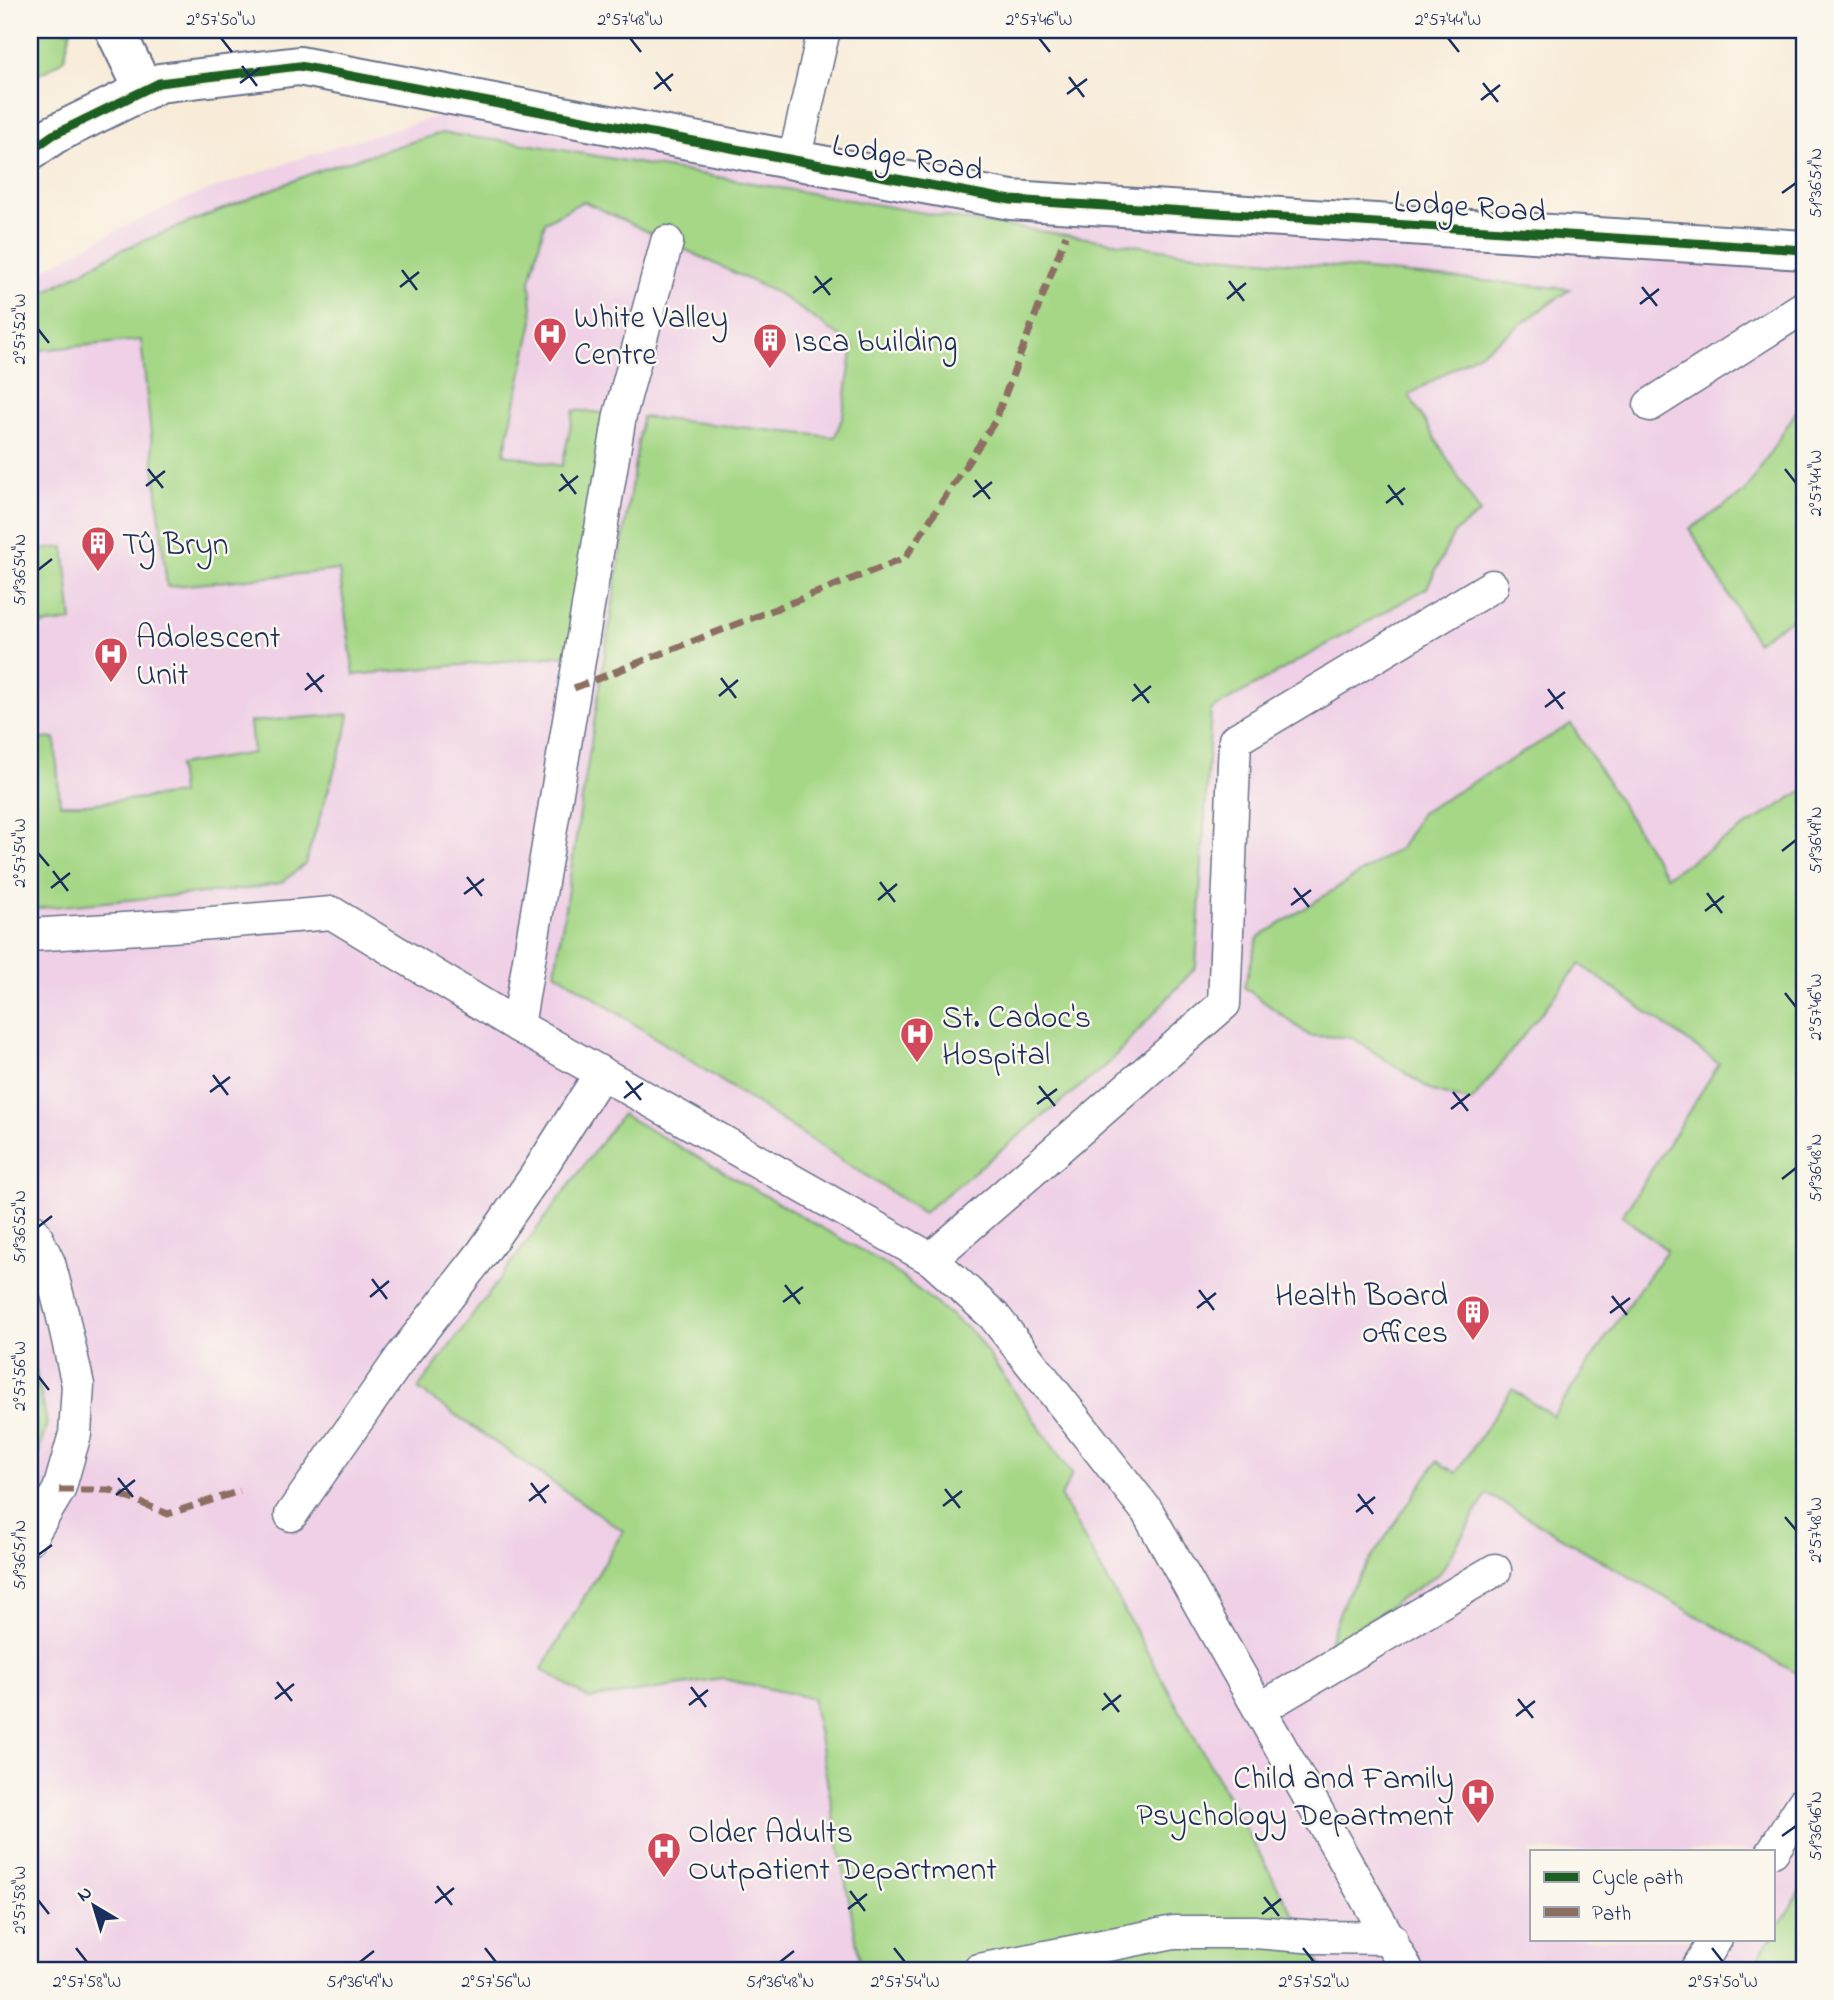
<svg xmlns="http://www.w3.org/2000/svg" width="1834" height="2000" font-family="'Indie Flower',sans-serif">
<style>
.built{fill:#efd0e6}
.grass{fill:#a5d786;stroke:#608372;stroke-width:2}
.lines{fill:none;stroke-linecap:round;stroke-linejoin:round}
.service-casing{stroke:#687189;stroke-width:35}
.minor-casing{stroke:#687189;stroke-width:42}
.tertiary-casing{stroke:#687189;stroke-width:42}
.service{stroke:#fff;stroke-width:32}
.minor{stroke:#fff;stroke-width:38}
.tertiary{stroke:#fff;stroke-width:38}
.quiet{stroke:#8d6e63;stroke-width:7;stroke-dasharray:14 7;stroke-linecap:butt}
.cycleway-casing{stroke:#fbf7ec;stroke-width:13}
.cycleway{stroke:#1b5e20;stroke-width:9}
.ticks{fill:none;stroke:#1b2f5e;stroke-width:2.5}
.labels{text-anchor:middle;stroke-width:5;stroke-linejoin:round;paint-order:stroke}
.street-label{font-size:32px;fill:#1b2f5e;stroke:#fbf7ec}
.poi-label{font-size:32px;fill:#1b2f5e;stroke:#fbf7ec;text-anchor:start}
.neatline{fill:none;stroke:#1b2f5e;stroke-width:2.5}
.ticks-label{font-size:18px;text-anchor:middle;fill:#1b2f5e}
</style>
<rect width="100%" height="100%" fill="#fbf7ec"/>
<filter id="ink" filterUnits="userSpaceOnUse"><feTurbulence type="fractalNoise" baseFrequency=".0143" numOctaves="2"/><feDisplacementMap in="SourceGraphic" scale="14" xChannelSelector="R" yChannelSelector="G"/><feConvolveMatrix kernelMatrix="1 2 1 2 8 2 1 2 1" color-interpolation-filters="sRGB"/></filter>
<filter id="wash" filterUnits="userSpaceOnUse"><feTurbulence type="fractalNoise" baseFrequency=".00686" numOctaves="4" result="noise"/><feDisplacementMap in="SourceGraphic" scale="28" xChannelSelector="R" yChannelSelector="G"/><feGaussianBlur stdDeviation="1.57" result="paint"/><feColorMatrix in="noise" values="0 0 0 0 0 0 0 0 0 0 0 0 0 0 0 0 0 1.4 0 .05"/><feComposite in="paint" operator="in"/></filter>
<g filter="url(#wash)">
<rect width="100%" height="100%" fill="#f8ebd8"/>
<path class="built" d="M 477,99 L 1011,200 L 1804,250 L 1804,1886 L 1773,1935 L 1773,1851 L 1531,1851 L 1531,1939 L 1770,1939 L 1750,1970 L 30,1970 L 30,277 L 104,237 L 181,200 L 330,148 L 435,117 Z"/>
<g class="grass">
<path d="M 30,30 L 71,30 L 64,59 L 46,71 L 30,77 Z"/>
<path d="M 441,133 L 533,145 L 971,221 L 1188,253 L 1570,289 L 1492,345 L 1409,395 L 1480,513 L 1454,533 L 1427,588 L 1211,710 L 1196,967 L 1108,1064 L 923,1213 L 555,972 L 642,417 L 835,437 L 843,415 L 853,346 L 779,294 L 583,201 L 545,222 L 530,281 L 533,321 L 504,454 L 562,466 L 574,410 L 620,415 L 580,654 L 354,675 L 339,570 L 167,587 L 141,340 L 30,351 L 30,300 L 121,250 L 320,170 Z"/>
<path d="M 1804,399 L 1804,611 L 1756,642 L 1690,529 L 1745,492 Z"/>
<path d="M 30,465 L 39,550 L 64,547 L 72,621 L 30,626 Z"/>
<path d="M 349,714 L 345,737 L 305,864 L 281,883 L 247,889 L 30,909 L 30,740 L 55,738 L 60,804 L 87,804 L 181,794 L 178,765 L 253,753 L 250,722 Z"/>
<path d="M 1571,724 L 1666,876 L 1804,790 L 1804,1678 L 1487,1494 L 1440,1573 L 1327,1647 L 1346,1596 L 1437,1461 L 1456,1473 L 1512,1389 L 1553,1416 L 1637,1292 L 1667,1250 L 1622,1216 L 1719,1064 L 1580,964 L 1471,1102 L 1433,1091 L 1351,1037 L 1310,1036 L 1244,987 L 1258,938 L 1401,847 L 1421,813 Z"/>
<path d="M 622,1114 L 887,1265 L 974,1334 L 1072,1474 L 1061,1497 L 1324,1970 L 859,1970 L 860,1961 L 812,1698 L 723,1679 L 589,1699 L 542,1669 L 623,1531 L 418,1389 Z"/>
<path d="M 30,1344 L 47,1423 L 30,1483 Z"/>
<path d="M 1804,1886 L 1804,1970 L 1750,1970 L 1770,1939 L 1773,1939 L 1773,1935 Z"/>
</g>
</g>
<g filter="url(#ink)">
<g class="lines">
<g class="service-casing">
<g id="service">
<path d="M 794,160 L 824,30"/>
<path d="M 1650,405 L 1804,307"/>
<path d="M 30,935 L 186,925 L 332,913 L 518,1026 L 931,1259 L 994,1316 L 1147,1511 L 1407,1970"/>
<path d="M 518,1026 L 620,415 L 667,242"/>
<path d="M 30,1228 L 35,1234 L 49,1263 L 62,1313 L 78,1385 L 75,1434 L 59,1490 L 30,1538"/>
<path d="M 931,1259 L 1224,1004 L 1235,740 L 1492,586"/>
<path d="M 291,1515 L 402,1356 L 483,1252 L 535,1177 L 601,1073"/>
<path d="M 1260,1709 L 1495,1570"/>
<path d="M 1773,1851 L 1804,1802"/>
<path d="M 979,1970 L 1174,1932 L 1254,1932 L 1317,1937 L 1391,1938"/>
<path d="M 1696,1970 L 1716,1939"/>
</g>
</g>
<g class="minor-casing">
<path id="minor" d="M 115,30 L 144,90"/>
</g>
<g class="tertiary-casing">
<path id="tertiary" d="M 30,151 L 53,135 L 159,83 L 299,66 L 794,160 L 1011,200 L 1804,250"/>
</g>
<use href="#service" class="service"/>
<use href="#minor" class="minor"/>
<use href="#tertiary" class="tertiary"/>
<g class="quiet">
<path d="M 574,688 L 905,558 L 995,421 L 1066,235"/>
<path d="M 59,1490 L 110,1490 L 168,1514 L 240,1491"/>
</g>
<g class="cycleway-casing">
<path id="cycleway" d="M 30,151 L 53,135 L 159,83 L 299,66 L 794,160 L 1011,200 L 1804,250"/>
</g>
<use href="#cycleway" class="cycleway"/>
</g>
</g>
<path class="ticks" d="M 221,38 L 232,52M 630,38 L 641,52M 1039,38 L 1050,52M 1448,38 L 1459,52M 242,66 L 257,86M 656,72 L 671,91M 1069,77 L 1084,97M 240,83 L 260,68M 1483,83 L 1498,102M 654,89 L 673,74M 1067,94 L 1087,79M 1481,100 L 1500,85M 1782,193 L 1796,183M 402,270 L 417,290M 815,276 L 830,295M 1229,281 L 1244,301M 400,287 L 419,272M 1642,287 L 1657,306M 813,293 L 832,278M 1227,299 L 1246,283M 1640,304 L 1659,289M 38,329 L 49,343M 148,469 L 163,488M 1785,469 L 1796,483M 561,474 L 576,494M 975,480 L 990,499M 1388,485 L 1403,505M 146,486 L 165,471M 559,491 L 578,476M 973,497 L 992,482M 1386,503 L 1405,488M 38,570 L 52,559M 307,673 L 322,692M 721,678 L 736,698M 1134,684 L 1149,703M 1548,689 L 1563,709M 305,690 L 324,675M 719,696 L 738,680M 1132,701 L 1151,686M 1545,707 L 1565,692M 1782,851 L 1796,840M 38,853 L 49,866M 53,871 L 68,891M 467,877 L 482,896M 880,882 L 895,902M 51,888 L 70,873M 1294,888 L 1309,907M 1707,893 L 1722,913M 464,894 L 484,879M 878,900 L 897,884M 1291,905 L 1311,890M 1705,911 L 1724,896M 1785,993 L 1796,1007M 213,1075 L 228,1095M 626,1081 L 641,1100M 1039,1086 L 1055,1106M 210,1092 L 230,1077M 1453,1092 L 1468,1111M 624,1098 L 643,1083M 1037,1104 L 1057,1089M 1451,1109 L 1470,1094M 1782,1179 L 1796,1168M 38,1227 L 52,1216M 372,1279 L 387,1299M 785,1285 L 800,1304M 1199,1290 L 1214,1310M 1612,1296 L 1627,1315M 370,1297 L 389,1281M 783,1302 L 803,1287M 1197,1308 L 1216,1293M 1610,1313 L 1630,1298M 38,1376 L 49,1390M 118,1478 L 133,1497M 531,1483 L 546,1503M 945,1489 L 960,1508M 1358,1494 L 1373,1514M 116,1495 L 135,1480M 529,1501 L 549,1485M 943,1506 L 962,1491M 1356,1512 L 1375,1497M 1785,1517 L 1796,1530M 38,1555 L 52,1545M 277,1682 L 292,1701M 691,1687 L 706,1707M 1104,1693 L 1119,1712M 275,1699 L 294,1684M 1518,1699 L 1533,1718M 689,1705 L 708,1690M 1102,1710 L 1121,1695M 1516,1716 L 1535,1701M 1782,1836 L 1796,1826M 437,1886 L 452,1905M 850,1891 L 865,1911M 1264,1897 L 1279,1916M 38,1900 L 49,1914M 435,1903 L 454,1888M 848,1909 L 867,1894M 1262,1914 L 1281,1899M 76,1948 L 87,1962M 485,1948 L 496,1962M 894,1948 L 905,1962M 1303,1948 L 1314,1962M 1712,1948 L 1723,1962M 360,1962 L 374,1951M 780,1962 L 794,1951"/>
<defs>
<g id="hospital-pin" transform="scale(1.75)"><path d="M0 17L-7.5 6A9.5 9.5 0 1 1 7.5 6Z" fill="#d1495b" stroke="#fbf7ec"/><path d="M-5-5h3v3.5h4V-5h3V5h-3V1.5h-4V5h-3Z" fill="#fff"/></g>
<g id="building-pin" transform="scale(1.75)"><path d="M0 17L-7.5 6A9.5 9.5 0 1 1 7.5 6Z" fill="#d1495b" stroke="#fbf7ec"/><path d="M-4-6H4V6H1V3H-1V6H-4ZM-2.5-4.3h1.7v1.8h-1.7ZM.8-4.3h1.7v1.8H.8ZM-2.5-1h1.7V.8h-1.7ZM.8-1h1.7V.8H.8Z" fill="#fff"/></g>
</defs>
<g fill-rule="evenodd">
<use href="#hospital-pin" x="550" y="334"/>
<use href="#building-pin" x="770" y="340"/>
<use href="#building-pin" x="98" y="543"/>
<use href="#hospital-pin" x="111" y="654"/>
<use href="#hospital-pin" x="917" y="1034"/>
<use href="#building-pin" x="1473" y="1312"/>
<use href="#hospital-pin" x="1478" y="1795"/>
<use href="#hospital-pin" x="664" y="1849"/>
</g>
<g class="labels">
<g class="street-label">
<text transform="translate(908 156) rotate(10)" y="11">Lodge Road</text>
<text transform="translate(1470 205) rotate(4)" y="11">Lodge Road</text>
</g>
<g class="poi-label">
<text x="574" y="327">White Valley<tspan x="574" dy="37">Centre</tspan></text>
<text x="794" y="351">Isca building</text>
<text x="122" y="554">Tŷ Bryn</text>
<text x="136" y="647">Adolescent<tspan x="136" dy="37">Unit</tspan></text>
<text x="942" y="1027">St. Cadoc's<tspan x="942" dy="37">Hospital</tspan></text>
<text x="1448" y="1305" text-anchor="end">Health Board<tspan x="1448" dy="37">offices</tspan></text>
<text x="1454" y="1788" text-anchor="end">Child and Family<tspan x="1454" dy="37">Psychology Department</tspan></text>
<text x="688" y="1842">Older Adults<tspan x="688" dy="37">Outpatient Department</tspan></text>
</g>
</g>
<rect width="1834" height="2000" fill="none" stroke="#fbf7ec" stroke-width="77"/>
<rect x="1530" y="1850" width="245" height="91" fill="#fbf7ec" stroke="#a1a7b3" stroke-width="2"/>
<rect x="1544" y="1872" width="35" height="10" fill="#1b5e20" stroke="#a1a7b3" stroke-width="2"/>
<text x="1592" y="1884" font-size="21" fill="#1b2f5e">Cycle path</text>
<rect x="1544" y="1907" width="35" height="10" fill="#8d6e63" stroke="#a1a7b3" stroke-width="2"/>
<text x="1592" y="1920" font-size="21" fill="#1b2f5e">Path</text>
<g transform="translate(94 1906) rotate(322)" stroke="#fbf7ec" stroke-width="5" paint-order="stroke">
<path d="M0-5L12 26L0 18L-12 26Z" fill="#1b2f5e"/>
<text y="-10" font-size="19" font-weight="bold" text-anchor="middle" fill="#1b2f5e">N</text>
</g>
<rect x="38" y="38" width="1758" height="1924" class="neatline"/>
<g class="ticks-label">
<text x="221" y="25">2°57'50"W</text>
<text x="630" y="25">2°57'48"W</text>
<text x="1039" y="25">2°57'46"W</text>
<text x="1448" y="25">2°57'44"W</text>
<text transform="translate(1815 183) rotate(-90)" y="6">51°36'51"N</text>
<text transform="translate(19 329) rotate(-90)" y="6">2°57'52"W</text>
<text transform="translate(1815 483) rotate(-90)" y="6">2°57'44"W</text>
<text transform="translate(19 570) rotate(-90)" y="6">51°36'54"N</text>
<text transform="translate(1815 840) rotate(-90)" y="6">51°36'49"N</text>
<text transform="translate(19 853) rotate(-90)" y="6">2°57'54"W</text>
<text transform="translate(1815 1007) rotate(-90)" y="6">2°57'46"W</text>
<text transform="translate(1815 1168) rotate(-90)" y="6">51°36'48"N</text>
<text transform="translate(19 1227) rotate(-90)" y="6">51°36'52"N</text>
<text transform="translate(19 1376) rotate(-90)" y="6">2°57'56"W</text>
<text transform="translate(1815 1530) rotate(-90)" y="6">2°57'48"W</text>
<text transform="translate(19 1555) rotate(-90)" y="6">51°36'51"N</text>
<text transform="translate(1815 1826) rotate(-90)" y="6">51°36'46"N</text>
<text transform="translate(19 1900) rotate(-90)" y="6">2°57'58"W</text>
<text x="87" y="1987">2°57'58"W</text>
<text x="360" y="1987">51°36'49"N</text>
<text x="496" y="1987">2°57'56"W</text>
<text x="780" y="1987">51°36'48"N</text>
<text x="905" y="1987">2°57'54"W</text>
<text x="1314" y="1987">2°57'52"W</text>
<text x="1723" y="1987">2°57'50"W</text>
</g>
</svg>
